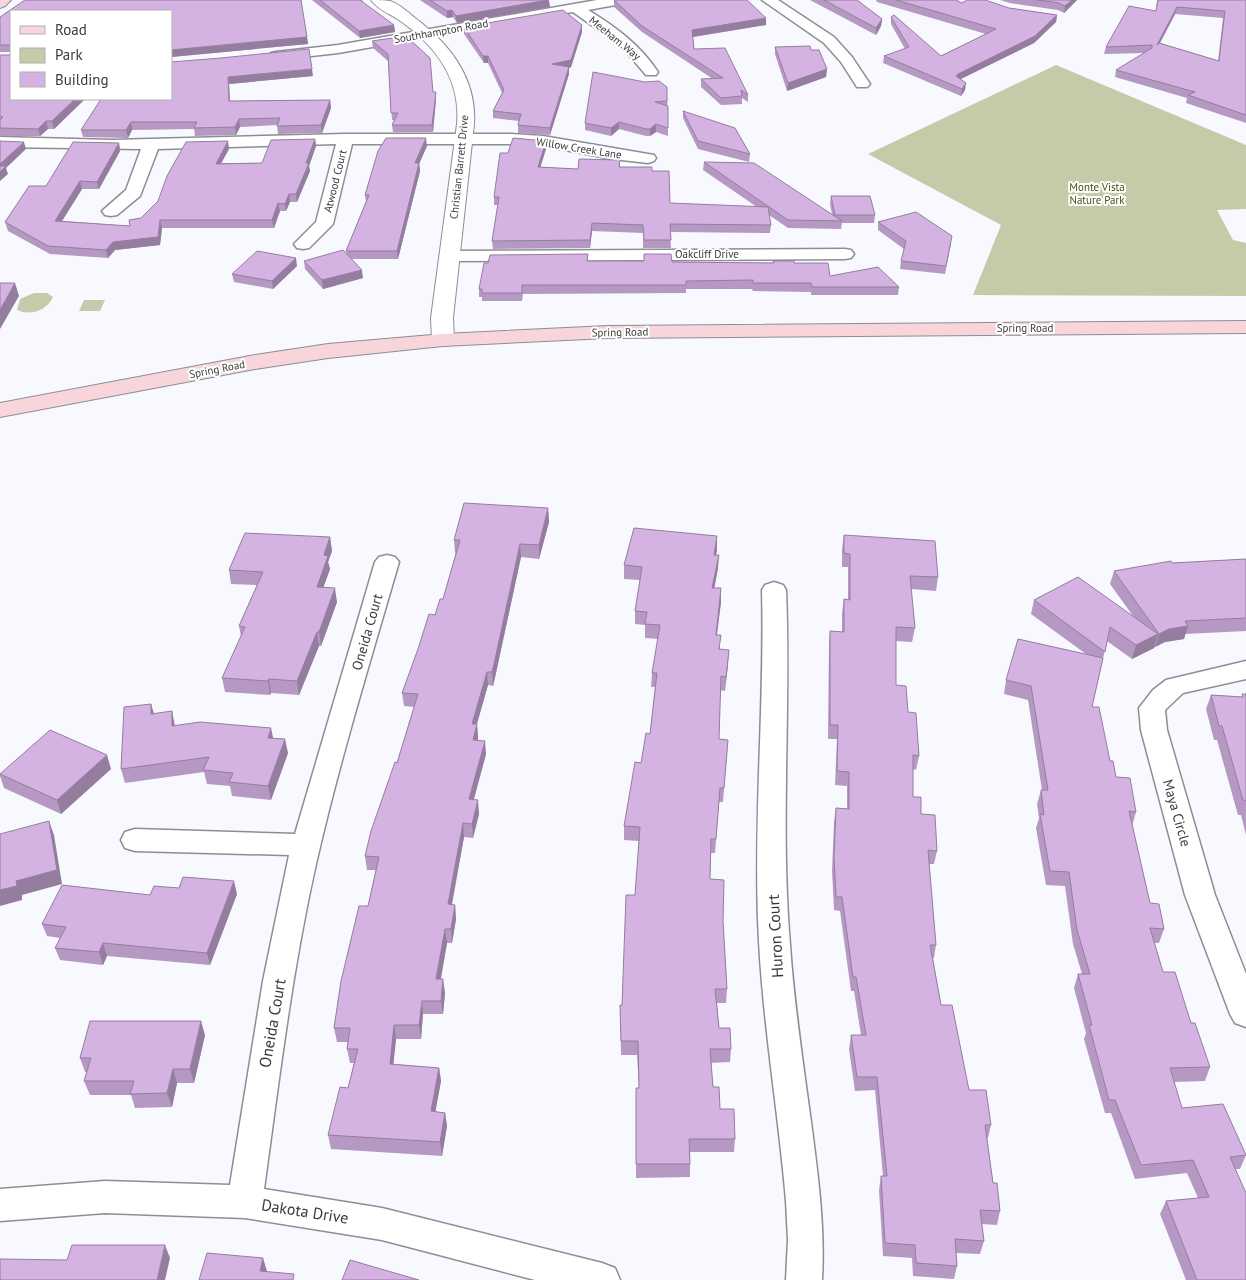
<svg xmlns="http://www.w3.org/2000/svg" width="1246" height="1280" font-family="'PT Sans',sans-serif">
<style>
.green{fill:#c5cba9}
.lines{fill:none;stroke-linecap:round;stroke-linejoin:round}
.minor-casing{stroke:#8c8e93;stroke-width:3}
.tertiary-casing{stroke:#8c8e93;stroke-width:2}
.secondary-casing{stroke:#8c8e93;stroke-width:2}
.minor{fill:#fff;fill-rule:evenodd}
.tertiary{fill:#fff;fill-rule:evenodd}
.secondary{fill:#f7d5da;fill-rule:evenodd}
.wall{fill:#b699c2;fill-rule:evenodd}
.shaded-wall{fill:#947d9e}
.building{fill:#d4b2e2;stroke:#947d9e;fill-rule:evenodd}
.labels{text-anchor:middle;stroke-width:4;stroke-linejoin:round;paint-order:stroke}
.far-street-label{font-size:11px;fill:#393a3c;stroke:#fff}
.far-park-label{font-size:11px;fill:#4b5110;stroke:#fff}
.street-label{font-size:14px;fill:#393a3c;stroke:#fff}
.near-street-label{font-size:16px;fill:#393a3c;stroke:#fff}
</style>
<rect width="100%" height="100%" fill="#f7f9ff"/>
<g class="green">
<path d="M 1056,65 L 1246,145 L 1246,209 L 1217,210 L 1233,240 L 1246,243 L 1246,296 L 973,295 L 1001,225 L 868,154 Z"/>
<path d="M 34,293 L 47,293 L 53,297 C 46,311 31,316 17,310 L 20,299 Z"/>
<path d="M 84,300 L 105,300 L 100,311 L 79,311 Z"/>
</g>
<g class="lines">
<g class="minor-casing">
<g id="minor">
<path d="M 597,0 L 628,0 L 621,4 L 588,10 C 616,27 640,45 658,72 L 656,75 L 646,75 L 622,47 L 573,12 L 338,53 L 276,60 L 271,59 L 269,56 L 271,53 L 276,52 L 338,45 Z"/>
<path d="M 762,0 L 778,0 L 834,37 L 852,57 L 870,84 L 867,87 L 857,87 L 841,62 L 824,43 Z"/>
<path d="M 345,134 L 511,134 L 543,136 L 654,155 L 656,158 L 654,161 L 648,163 L 613,159 L 543,146 L 511,144 L 352,144 L 333,224 L 309,248 L 303,249 L 297,248 L 294,244 L 316,222 L 336,144 L 158,149 L 140,196 L 117,215 L 111,216 L 105,215 L 102,211 L 126,190 L 141,149 L 0,147 L 0,137 L 112,140 Z"/>
<path d="M 845,249 L 851,250 L 854,254 L 851,258 L 845,259 L 449,261 L 443,260 L 440,256 L 443,252 L 449,251 Z"/>
<path d="M 387,555 L 395,557 L 399,562 C 370,662 339,763 316,864 C 292,971 279,1080 264,1189 L 382,1208 L 602,1263 L 615,1268 L 620,1280 L 535,1280 L 382,1240 L 245,1218 L 105,1213 L 0,1221 L 0,1189 L 105,1181 L 230,1185 L 263,981 L 289,855 L 135,851 L 125,848 L 121,840 L 125,832 L 135,829 L 295,834 L 375,562 L 379,557 Z"/>
<path d="M 774,582 L 783,585 L 786,590 C 791,708 780,827 790,945 C 794,1004 803,1063 811,1122 C 818,1175 825,1227 822,1280 L 786,1280 L 788,1240 L 786,1201 C 778,1107 761,1013 758,919 C 754,809 765,700 762,590 L 765,585 Z"/>
<path d="M 1246,661 L 1246,679 L 1183,693 L 1165,710 L 1167,730 L 1215,895 L 1246,974 L 1246,1027 L 1235,1023 L 1230,1014 L 1185,895 L 1141,730 L 1139,708 L 1153,690 L 1166,680 Z"/>
</g>
</g>
<g class="tertiary-casing">
<path id="tertiary" d="M 371,0 C 376,0 384,0 390,1 C 399,4 408,12 415,18 C 450,44 477,79 474,124 L 453,318 L 454,340 L 451,345 L 443,346 L 435,345 L 432,340 L 431,318 L 457,124 C 461,79 435,45 399,20 C 390,14 377,9 371,0 Z"/>
</g>
<g class="secondary-casing">
<g id="secondary">
<path d="M 0,0 L 11,0 L 5,6 L 0,8 Z"/>
<path d="M 1246,321 L 1246,333 L 608,338 L 443,346 L 328,358 L 255,369 L 0,417 L 0,403 L 255,355 L 328,344 L 443,334 L 608,326 Z"/>
</g>
</g>
<use href="#minor" class="minor"/>
<use href="#tertiary" class="tertiary"/>
<use href="#secondary" class="secondary"/>
</g>
<g class="wall">
<path d="M 25,0 L 301,0 L 308,44 L 171,57 L 171,11 L 11,11 L 11,99 L 85,99 L 54,129 L 48,129 L 40,136 L 0,136 L 0,55 L 11,55 L 11,52 L 0,52 L 0,17 Z"/>
<path d="M 312,0 L 364,0 L 361,1 L 394,25 L 395,32 L 360,38 Z"/>
<path d="M 420,0 L 548,0 L 550,7 L 457,23 L 453,17 L 447,18 Z"/>
<path d="M 614,0 L 766,25 L 693,37 L 694,49 L 748,95 L 748,102 L 742,98 L 742,104 L 721,105 L 701,87 L 701,79 L 713,79 L 642,32 L 614,7 Z"/>
<path d="M 810,0 L 857,0 L 882,19 L 881,26 L 876,35 Z"/>
<path d="M 876,0 L 956,0 L 962,3 L 1009,8 L 1057,15 L 1056,22 L 1034,43 L 960,79 L 965,90 L 961,96 L 883,63 L 884,56 L 905,49 L 891,24 L 891,17 L 941,56 L 986,34 L 877,2 Z"/>
<path d="M 1000,0 L 1077,0 L 1064,13 L 1058,10 L 1010,3 Z"/>
<path d="M 1157,0 L 1246,0 L 1246,123 L 1186,103 L 1187,98 L 1115,77 L 1116,70 L 1144,53 L 1104,54 L 1106,47 L 1156,10 ZM 1175,14 L 1223,18 L 1218,61 L 1160,43 Z"/>
<path d="M 582,25 L 582,32 L 571,67 L 569,68 L 569,74 L 550,135 L 518,133 L 518,125 L 519,121 L 493,118 L 493,111 L 502,93 L 488,63 L 484,63 L 464,34 L 464,27 Z"/>
<path d="M 406,36 L 433,92 L 436,92 L 436,99 L 433,132 L 393,132 L 392,125 L 394,120 L 392,120 L 388,61 L 373,48 L 372,41 Z"/>
<path d="M 775,47 L 811,50 L 827,69 L 826,77 L 787,91 L 775,54 Z"/>
<path d="M 171,62 L 313,76 L 229,84 L 230,101 L 330,100 L 331,108 L 322,133 L 278,134 L 277,125 L 240,127 L 236,135 L 195,136 L 194,129 L 132,130 L 128,138 L 83,137 L 81,130 Z"/>
<path d="M 645,82 L 667,87 L 668,136 L 656,132 L 650,136 L 646,136 L 619,129 L 611,136 L 585,130 L 585,123 Z"/>
<path d="M 683,111 L 750,154 L 749,162 L 698,149 L 683,118 Z"/>
<path d="M 315,139 L 316,146 L 309,166 L 310,171 L 297,202 L 290,202 L 286,211 L 280,211 L 274,228 L 162,228 L 160,245 L 115,250 L 108,258 L 50,254 L 8,231 L 5,222 L 46,186 L 119,143 L 120,151 L 99,189 L 82,189 L 62,221 L 130,226 L 141,218 L 229,149 L 221,163 L 262,163 Z"/>
<path d="M 546,141 L 546,149 L 540,167 L 578,169 L 620,160 L 620,167 L 652,171 L 670,203 L 757,207 L 703,170 L 704,162 L 832,214 L 830,204 L 831,196 L 875,215 L 874,223 L 842,223 L 841,229 L 788,228 L 769,215 L 771,225 L 770,233 L 670,232 L 671,248 L 643,248 L 643,233 L 592,231 L 590,248 L 493,249 L 492,241 L 498,205 L 494,205 L 494,197 L 508,153 Z"/>
<path d="M 427,146 L 419,163 L 420,171 L 398,259 L 351,259 L 363,278 L 323,289 L 305,269 L 304,261 L 347,255 L 346,251 L 366,202 L 365,195 Z"/>
<path d="M 878,222 L 951,244 L 945,274 L 900,269 L 901,261 L 904,249 L 878,230 Z"/>
<path d="M 588,254 L 588,261 L 794,263 L 830,276 L 899,287 L 898,295 L 811,295 L 811,292 L 753,291 L 752,289 L 686,289 L 686,293 L 523,294 L 522,301 L 482,301 L 482,297 L 479,297 L 479,289 L 488,263 Z"/>
<path d="M 297,266 L 273,289 L 234,282 L 232,274 Z"/>
<path d="M 548,508 L 549,522 L 539,559 L 521,557 L 495,678 L 493,686 L 488,685 L 477,724 L 478,738 L 478,740 L 486,754 L 474,799 L 479,814 L 473,838 L 464,837 L 452,905 L 455,905 L 456,919 L 452,943 L 447,943 L 441,979 L 445,993 L 443,1014 L 423,1014 L 421,1039 L 396,1039 L 393,1064 L 439,1068 L 441,1081 L 435,1112 L 445,1113 L 447,1126 L 442,1156 L 331,1149 L 328,1135 L 348,1088 L 354,1063 L 350,1063 L 347,1049 L 348,1042 L 337,1042 L 334,1028 L 368,906 L 376,870 L 367,870 L 365,856 L 397,763 L 414,707 L 404,706 L 402,693 L 435,615 L 443,599 L 456,553 L 455,553 L 454,540 Z"/>
<path d="M 844,535 L 938,577 L 936,591 L 911,589 L 915,628 L 912,642 L 896,641 L 896,685 L 908,712 L 919,756 L 916,770 L 913,769 L 913,797 L 937,851 L 934,864 L 929,864 L 936,945 L 934,958 L 933,958 L 941,1005 L 969,1090 L 991,1125 L 988,1138 L 987,1138 L 993,1183 L 1000,1211 L 997,1225 L 982,1224 L 984,1241 L 980,1254 L 956,1253 L 957,1266 L 954,1279 L 913,1276 L 912,1258 L 883,1256 L 879,1190 L 881,1176 L 883,1176 L 875,1090 L 855,1091 L 849,1049 L 851,1035 L 861,1035 L 854,991 L 851,991 L 840,911 L 834,910 L 832,871 L 834,822 L 836,808 L 847,809 L 847,786 L 835,785 L 837,739 L 828,739 L 829,644 L 830,631 L 842,632 L 842,613 L 844,599 L 848,600 L 848,567 L 842,567 L 842,549 Z"/>
<path d="M 330,537 L 332,551 L 328,562 L 330,569 L 323,587 L 337,602 L 321,646 L 319,646 L 299,695 L 271,693 L 270,695 L 225,692 L 222,678 L 241,636 L 239,626 L 257,585 L 231,584 L 229,570 Z"/>
<path d="M 717,550 L 716,555 L 718,568 L 714,588 L 721,602 L 717,635 L 720,649 L 728,664 L 725,691 L 720,690 L 719,739 L 728,740 L 723,802 L 719,802 L 715,853 L 711,853 L 710,879 L 723,921 L 727,989 L 726,1003 L 717,1003 L 719,1028 L 731,1049 L 730,1062 L 711,1063 L 713,1087 L 720,1109 L 735,1139 L 734,1152 L 690,1152 L 690,1177 L 636,1178 L 636,1088 L 639,1088 L 637,1055 L 621,1055 L 620,1005 L 622,1005 L 635,895 L 639,841 L 624,840 L 624,826 L 650,734 L 655,687 L 651,687 L 652,673 L 658,639 L 645,638 L 645,625 L 635,624 L 635,611 L 640,580 L 624,579 L 624,565 Z"/>
<path d="M 1246,559 L 1246,631 L 1185,634 L 1184,639 L 1165,642 L 1155,647 L 1154,648 L 1132,659 L 1107,641 L 1092,707 L 1116,777 L 1136,812 L 1132,826 L 1150,903 L 1164,929 L 1159,943 L 1154,943 L 1163,972 L 1191,1023 L 1210,1067 L 1205,1081 L 1174,1082 L 1182,1108 L 1246,1155 L 1240,1169 L 1235,1169 L 1246,1280 L 1186,1280 L 1160,1214 L 1166,1201 L 1198,1198 L 1187,1173 L 1135,1179 L 1111,1113 L 1105,1113 L 1084,1039 L 1086,1033 L 1074,988 L 1078,974 L 1082,974 L 1073,944 L 1065,886 L 1046,885 L 1036,828 L 1039,818 L 1037,804 L 1041,790 L 1042,790 L 1028,700 L 1004,694 L 1006,680 L 1086,654 L 1031,614 L 1034,600 L 1133,616 L 1110,584 L 1114,571 L 1172,563 Z"/>
<path d="M 1242,694 L 1246,694 L 1246,835 L 1241,815 L 1238,815 L 1217,740 L 1214,740 L 1206,709 L 1211,695 L 1242,697 Z"/>
<path d="M 151,704 L 154,714 L 175,725 L 273,738 L 288,753 L 271,800 L 232,796 L 230,786 L 207,784 L 204,772 L 125,783 L 121,769 Z"/>
<path d="M 111,769 L 61,814 L 4,788 L 0,776 L 0,773 Z"/>
<path d="M 237,894 L 210,965 L 107,956 L 103,965 L 60,960 L 55,948 L 60,938 L 47,936 L 42,924 L 150,895 Z"/>
<path d="M 205,1035 L 194,1083 L 177,1083 L 172,1107 L 135,1108 L 131,1095 L 90,1095 L 84,1081 L 87,1072 L 85,1072 L 80,1058 Z"/>
</g>
<g class="shaded-wall">
<path d="M 549,0 L 550,7 L 457,23 L 456,16 Z"/>
<path d="M 1072,0 L 1077,0 L 1064,13 L 1065,6 Z"/>
<path d="M 1177,7 L 1175,14 L 1155,52 L 1157,45 Z"/>
<path d="M 452,10 L 453,17 L 447,18 L 447,11 Z"/>
<path d="M 1057,15 L 1056,22 L 1034,43 L 957,81 L 956,76 L 958,74 Z"/>
<path d="M 766,18 L 766,25 L 692,37 L 692,30 Z"/>
<path d="M 882,19 L 881,26 L 876,35 L 876,28 Z"/>
<path d="M 394,25 L 395,32 L 360,38 L 359,31 Z"/>
<path d="M 582,25 L 582,32 L 571,67 L 569,68 L 569,74 L 550,135 L 552,64 Z"/>
<path d="M 307,37 L 308,44 L 171,57 L 171,50 Z"/>
<path d="M 483,56 L 488,56 L 488,63 L 484,63 Z"/>
<path d="M 312,69 L 313,76 L 229,84 L 230,108 L 229,101 L 228,77 Z"/>
<path d="M 827,69 L 826,77 L 787,91 L 788,83 Z"/>
<path d="M 966,83 L 965,90 L 961,96 L 962,89 Z"/>
<path d="M 436,92 L 436,99 L 433,132 L 432,125 Z"/>
<path d="M 75,99 L 85,99 L 54,129 L 52,121 Z"/>
<path d="M 330,100 L 331,108 L 322,133 L 321,125 Z"/>
<path d="M 239,119 L 240,127 L 236,135 L 235,127 Z"/>
<path d="M 46,121 L 48,129 L 40,136 L 38,129 Z"/>
<path d="M 131,122 L 132,130 L 128,138 L 126,130 Z"/>
<path d="M 619,122 L 619,129 L 611,136 L 611,128 Z"/>
<path d="M 656,124 L 656,132 L 650,136 L 650,129 Z"/>
<path d="M 426,138 L 427,146 L 416,171 L 415,163 Z"/>
<path d="M 315,139 L 316,146 L 309,166 L 310,171 L 297,202 L 296,194 Z"/>
<path d="M 228,141 L 229,149 L 217,171 L 216,164 Z"/>
<path d="M 546,141 L 546,149 L 538,175 L 538,167 Z"/>
<path d="M 24,142 L 26,149 L 6,168 L 8,174 L 0,181 L 0,164 Z"/>
<path d="M 119,143 L 120,151 L 99,189 L 97,182 Z"/>
<path d="M 419,163 L 420,171 L 398,259 L 397,251 Z"/>
<path d="M 80,181 L 82,189 L 57,229 L 55,221 Z"/>
<path d="M 289,194 L 290,202 L 286,211 L 285,204 Z"/>
<path d="M 278,203 L 280,211 L 274,228 L 272,220 Z"/>
<path d="M 160,220 L 162,228 L 160,245 L 115,250 L 108,258 L 106,250 L 113,242 Z"/>
<path d="M 592,223 L 592,231 L 590,248 L 590,240 Z"/>
<path d="M 296,258 L 297,266 L 273,289 L 272,281 Z"/>
<path d="M 362,270 L 363,278 L 323,289 L 322,280 Z"/>
<path d="M 15,283 L 19,296 L 0,329 L 0,310 Z"/>
<path d="M 548,508 L 549,522 L 539,559 L 539,545 Z"/>
<path d="M 717,536 L 717,550 L 713,568 L 714,555 Z"/>
<path d="M 330,537 L 332,551 L 328,562 L 330,569 L 319,600 L 317,587 L 324,555 Z"/>
<path d="M 520,544 L 521,557 L 493,686 L 492,672 Z"/>
<path d="M 719,555 L 718,568 L 712,601 L 712,588 Z"/>
<path d="M 335,588 L 337,602 L 321,646 L 319,632 Z"/>
<path d="M 721,588 L 721,602 L 715,648 L 716,635 Z"/>
<path d="M 1188,626 L 1184,639 L 1165,642 L 1155,647 L 1159,634 L 1169,629 Z"/>
<path d="M 317,632 L 319,646 L 299,695 L 297,681 Z"/>
<path d="M 1158,634 L 1154,648 L 1132,659 L 1136,645 Z"/>
<path d="M 729,650 L 728,664 L 725,691 L 726,677 Z"/>
<path d="M 487,672 L 488,685 L 473,737 L 472,724 Z"/>
<path d="M 269,679 L 271,693 L 270,695 L 268,681 Z"/>
<path d="M 151,704 L 155,718 L 151,714 Z"/>
<path d="M 172,711 L 175,726 L 172,726 Z"/>
<path d="M 477,724 L 478,738 L 474,753 L 473,740 Z"/>
<path d="M 271,728 L 274,742 L 268,738 Z"/>
<path d="M 285,739 L 288,753 L 271,800 L 268,786 Z"/>
<path d="M 485,741 L 486,754 L 470,813 L 469,799 Z"/>
<path d="M 107,755 L 111,769 L 61,814 L 57,800 Z"/>
<path d="M 478,800 L 479,814 L 473,838 L 472,824 Z"/>
<path d="M 49,821 L 54,835 L 62,884 L 22,895 L 22,900 L 0,906 L 0,890 L 16,881 Z"/>
<path d="M 463,823 L 464,837 L 449,918 L 448,904 Z"/>
<path d="M 234,881 L 237,894 L 210,965 L 207,953 Z"/>
<path d="M 455,905 L 456,919 L 452,943 L 451,929 Z"/>
<path d="M 445,929 L 447,943 L 438,993 L 436,979 Z"/>
<path d="M 103,943 L 107,956 L 103,965 L 99,952 Z"/>
<path d="M 443,979 L 445,993 L 443,1014 L 441,1001 Z"/>
<path d="M 422,1001 L 423,1014 L 421,1039 L 419,1025 Z"/>
<path d="M 201,1021 L 205,1035 L 194,1083 L 190,1069 Z"/>
<path d="M 394,1025 L 396,1039 L 392,1078 L 390,1064 Z"/>
<path d="M 439,1068 L 441,1081 L 433,1125 L 431,1111 Z"/>
<path d="M 173,1069 L 177,1083 L 172,1107 L 167,1093 Z"/>
<path d="M 445,1113 L 447,1126 L 442,1156 L 440,1142 Z"/>
<path d="M 165,1245 L 170,1258 L 165,1280 L 157,1280 Z"/>
<path d="M 263,1258 L 267,1271 L 265,1280 L 260,1271 Z"/>
</g>
<g class="building">
<path d="M 25,0 L 301,0 L 307,37 L 171,50 L 171,11 L 11,11 L 11,99 L 75,99 L 52,121 L 46,121 L 38,129 L 0,128 L 0,120 L 3,117 L 0,117 L 0,55 L 11,55 L 11,45 L 0,45 L 0,17 Z"/>
<path d="M 320,0 L 360,0 L 394,25 L 359,31 Z"/>
<path d="M 430,0 L 548,0 L 456,16 L 452,10 L 447,11 Z"/>
<path d="M 614,0 L 747,0 L 766,18 L 692,30 L 694,49 L 725,48 L 748,95 L 741,90 L 742,96 L 721,98 L 701,79 L 723,78 L 642,26 Z"/>
<path d="M 824,0 L 857,0 L 882,19 L 876,28 Z"/>
<path d="M 896,0 L 956,0 L 962,3 L 967,0 L 985,0 L 1009,8 L 1057,15 L 1035,36 L 958,74 L 956,76 L 966,83 L 962,89 L 884,56 L 909,47 L 891,17 L 894,15 L 941,56 L 996,29 Z"/>
<path d="M 1037,0 L 1072,0 L 1065,6 L 1059,3 Z"/>
<path d="M 1158,0 L 1246,0 L 1246,115 L 1188,95 L 1195,92 L 1116,70 L 1152,48 L 1152,45 L 1106,47 L 1129,6 L 1156,11 ZM 1177,7 L 1225,11 L 1219,61 L 1159,43 L 1157,45 Z"/>
<path d="M 563,10 L 582,25 L 571,60 L 552,64 L 569,67 L 550,128 L 518,125 L 521,114 L 493,111 L 504,90 L 488,56 L 483,56 L 464,27 Z"/>
<path d="M 406,36 L 430,58 L 433,92 L 436,92 L 432,125 L 392,125 L 398,113 L 391,113 L 388,54 L 372,41 Z"/>
<path d="M 810,46 L 811,50 L 819,50 L 827,69 L 788,83 L 775,47 Z"/>
<path d="M 309,49 L 312,69 L 228,77 L 229,101 L 330,100 L 321,125 L 277,126 L 280,118 L 239,119 L 235,127 L 194,128 L 197,122 L 131,122 L 126,130 L 81,130 L 101,99 L 171,99 L 171,62 L 221,58 Z"/>
<path d="M 593,72 L 645,82 L 659,81 L 667,87 L 667,101 L 655,102 L 668,106 L 668,128 L 656,124 L 650,129 L 646,129 L 619,122 L 611,128 L 585,123 Z"/>
<path d="M 683,111 L 735,128 L 750,154 L 698,141 Z"/>
<path d="M 386,138 L 426,138 L 415,163 L 419,163 L 397,251 L 346,251 L 369,195 L 365,195 L 378,151 Z"/>
<path d="M 513,138 L 546,141 L 538,167 L 578,169 L 579,159 L 620,160 L 619,167 L 652,167 L 652,171 L 669,171 L 670,203 L 768,207 L 771,225 L 670,224 L 671,240 L 644,240 L 643,225 L 592,223 L 590,240 L 492,241 L 499,197 L 494,197 L 500,153 L 508,153 Z"/>
<path d="M 315,139 L 306,163 L 309,163 L 296,194 L 289,194 L 285,204 L 278,203 L 272,220 L 160,220 L 158,237 L 113,242 L 106,250 L 48,246 L 5,222 L 29,186 L 46,186 L 73,142 L 119,143 L 97,182 L 80,181 L 55,221 L 130,226 L 129,220 L 141,218 L 158,201 L 167,176 L 186,142 L 228,141 L 216,164 L 262,163 L 271,140 Z"/>
<path d="M 0,141 L 24,142 L 0,164 Z"/>
<path d="M 704,162 L 754,163 L 842,221 L 788,220 Z"/>
<path d="M 0,166 L 6,166 L 0,172 Z"/>
<path d="M 831,196 L 870,196 L 875,215 L 835,215 Z"/>
<path d="M 916,212 L 952,236 L 946,266 L 901,261 L 906,241 L 878,222 Z"/>
<path d="M 343,250 L 362,270 L 322,280 L 304,261 Z"/>
<path d="M 257,251 L 296,258 L 272,281 L 232,274 Z"/>
<path d="M 588,254 L 587,261 L 644,261 L 644,254 L 671,254 L 672,262 L 774,263 L 773,261 L 794,261 L 794,263 L 828,263 L 830,276 L 878,267 L 899,287 L 812,287 L 811,283 L 753,283 L 753,280 L 686,281 L 686,285 L 522,285 L 522,293 L 482,293 L 482,289 L 479,289 L 484,263 L 488,263 L 490,255 Z"/>
<path d="M 0,283 L 15,283 L 0,310 Z"/>
<path d="M 464,503 L 548,508 L 539,545 L 520,544 L 494,664 L 492,672 L 487,672 L 472,724 L 477,724 L 473,740 L 485,741 L 469,799 L 478,800 L 472,824 L 463,823 L 448,904 L 455,905 L 451,929 L 445,929 L 436,979 L 443,979 L 441,1001 L 422,1001 L 419,1025 L 394,1025 L 390,1064 L 439,1068 L 431,1111 L 445,1113 L 440,1142 L 328,1135 L 340,1087 L 348,1088 L 358,1049 L 347,1049 L 350,1028 L 334,1028 L 341,981 L 359,906 L 368,906 L 379,857 L 365,856 L 371,831 L 395,762 L 397,763 L 418,694 L 402,693 L 418,649 L 429,614 L 435,615 L 440,599 L 443,599 L 460,540 L 454,540 Z"/>
<path d="M 634,528 L 717,536 L 714,555 L 719,555 L 712,588 L 721,588 L 716,635 L 721,635 L 719,649 L 729,650 L 726,677 L 721,676 L 719,739 L 728,740 L 724,788 L 720,788 L 716,839 L 711,839 L 710,879 L 724,880 L 723,921 L 727,989 L 715,989 L 719,1028 L 730,1028 L 731,1049 L 710,1049 L 713,1087 L 719,1087 L 720,1109 L 734,1109 L 735,1139 L 689,1139 L 690,1164 L 636,1164 L 636,1088 L 639,1088 L 638,1041 L 621,1041 L 620,1005 L 622,1005 L 626,895 L 635,895 L 640,827 L 624,826 L 635,762 L 641,763 L 646,733 L 650,734 L 657,673 L 652,673 L 660,625 L 645,624 L 647,612 L 635,611 L 642,567 L 624,565 Z"/>
<path d="M 245,533 L 330,537 L 324,555 L 328,556 L 317,587 L 335,588 L 319,632 L 317,632 L 297,681 L 269,679 L 268,681 L 222,678 L 245,627 L 239,626 L 263,572 L 229,570 Z"/>
<path d="M 844,535 L 935,541 L 938,577 L 910,576 L 915,628 L 896,627 L 896,685 L 906,686 L 908,712 L 916,713 L 919,756 L 913,755 L 913,797 L 921,797 L 921,814 L 935,815 L 937,851 L 928,850 L 936,945 L 930,945 L 941,1005 L 952,1005 L 969,1090 L 986,1090 L 991,1125 L 985,1125 L 993,1183 L 997,1183 L 1000,1211 L 980,1210 L 984,1241 L 955,1239 L 957,1266 L 916,1263 L 915,1245 L 885,1243 L 881,1176 L 887,1176 L 877,1077 L 857,1077 L 851,1035 L 866,1035 L 856,977 L 853,977 L 842,897 L 836,897 L 834,857 L 836,808 L 849,809 L 849,772 L 837,771 L 838,725 L 830,725 L 830,631 L 844,632 L 844,599 L 850,600 L 850,554 L 844,553 Z"/>
<path d="M 1246,559 L 1246,618 L 1185,621 L 1188,626 L 1169,629 L 1159,634 L 1114,571 L 1171,561 L 1172,563 Z"/>
<path d="M 1078,577 L 1158,634 L 1136,645 L 1110,627 L 1105,652 L 1034,600 Z"/>
<path d="M 1018,639 L 1103,658 L 1092,707 L 1099,707 L 1110,761 L 1113,761 L 1116,777 L 1130,778 L 1136,812 L 1129,811 L 1150,903 L 1159,904 L 1164,929 L 1150,928 L 1163,972 L 1175,972 L 1191,1023 L 1195,1023 L 1210,1067 L 1170,1068 L 1182,1108 L 1223,1104 L 1246,1155 L 1230,1157 L 1246,1193 L 1246,1280 L 1197,1280 L 1166,1201 L 1209,1197 L 1193,1160 L 1141,1165 L 1115,1100 L 1109,1100 L 1089,1025 L 1092,1025 L 1078,974 L 1090,974 L 1077,930 L 1069,872 L 1050,871 L 1040,814 L 1044,815 L 1041,790 L 1048,790 L 1031,686 L 1006,680 Z"/>
<path d="M 1242,694 L 1246,694 L 1246,801 L 1243,800 L 1222,726 L 1219,726 L 1211,695 L 1243,697 Z"/>
<path d="M 151,704 L 151,714 L 172,711 L 172,726 L 200,722 L 271,728 L 268,738 L 285,739 L 268,786 L 229,782 L 233,773 L 203,770 L 209,757 L 121,769 L 124,707 Z"/>
<path d="M 50,730 L 107,755 L 57,800 L 0,774 Z"/>
<path d="M 49,821 L 57,870 L 16,881 L 17,886 L 0,890 L 0,834 Z"/>
<path d="M 183,877 L 234,881 L 207,953 L 103,943 L 99,952 L 55,948 L 66,927 L 42,924 L 62,885 L 150,895 L 154,886 L 179,888 Z"/>
<path d="M 90,1021 L 201,1021 L 190,1069 L 173,1069 L 167,1093 L 130,1094 L 134,1081 L 84,1081 L 91,1058 L 80,1058 Z"/>
<path d="M 72,1245 L 165,1245 L 157,1280 L 0,1280 L 0,1259 L 67,1260 Z"/>
<path d="M 207,1253 L 263,1258 L 260,1271 L 294,1274 L 293,1280 L 199,1280 Z"/>
<path d="M 350,1260 L 419,1280 L 342,1280 Z"/>
</g>
<g class="labels">
<g class="far-street-label">
<text transform="translate(441 31) rotate(-10)" y="4">Southhampton Road</text>
<text transform="translate(615 38) rotate(39)" y="4">Meeham Way</text>
<text transform="translate(579 148) rotate(9)" y="4">Willow Creek Lane</text>
<text transform="translate(459 167) rotate(-84)" y="4">Christian Barrett Drive</text>
<text transform="translate(335 181) rotate(-76)" y="4">Atwood Court</text>
<text x="707" y="258">Oakcliff Drive</text>
<text x="1025" y="332">Spring Road</text>
<text transform="translate(620 332) rotate(-1)" y="4">Spring Road</text>
<text transform="translate(217 369) rotate(-11)" y="4">Spring Road</text>
</g>
<g class="far-park-label">
<text x="1097" y="191">Monte Vista<tspan x="1097" dy="13">Nature Park</tspan></text>
</g>
<g class="street-label">
<text transform="translate(367 632) rotate(-74)" y="5">Oneida Court</text>
<text transform="translate(1177 813) rotate(74)" y="5">Maya Circle</text>
</g>
<g class="near-street-label">
<text transform="translate(775 936) rotate(-93)" y="6">Huron Court</text>
<text transform="translate(272 1023) rotate(-80)" y="6">Oneida Court</text>
<text transform="translate(305 1211) rotate(9)" y="6">Dakota Drive</text>
</g>
</g>
<rect x="10" y="10" width="162" height="90" fill="#ffffff" stroke="#b0b0b1"/>
<rect x="20" y="26" width="25" height="8" fill="#f7d5da" stroke="#b0b0b1"/>
<text x="55" y="35" font-size="15" fill="#393a3c">Road</text>
<rect x="20" y="48" width="25" height="15" fill="#c5cba9" stroke="#b0b0b1"/>
<text x="55" y="60" font-size="15" fill="#393a3c">Park</text>
<rect x="20" y="72" width="25" height="15" fill="#d4b2e2" stroke="#b0b0b1"/>
<text x="55" y="85" font-size="15" fill="#393a3c">Building</text>
</svg>
